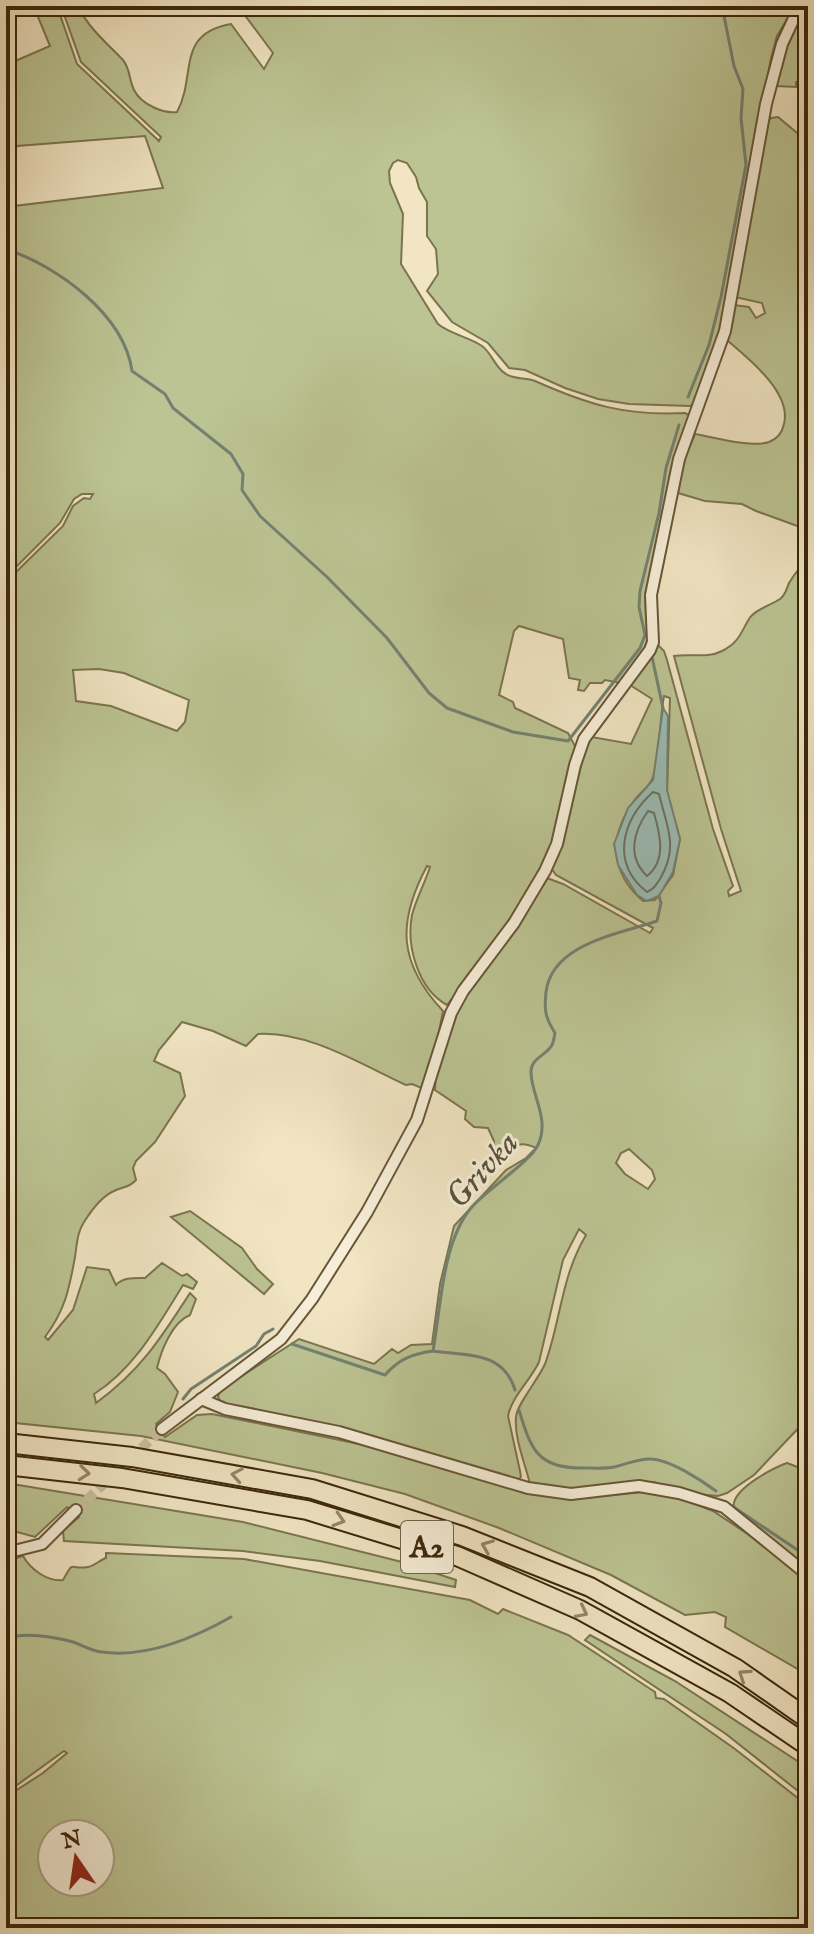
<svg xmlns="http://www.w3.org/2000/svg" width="814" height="1934" font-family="'IM FELL English',serif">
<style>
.green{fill:#bcc493;stroke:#7b754e;stroke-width:2;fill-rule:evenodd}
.water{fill:#9bbeb8;stroke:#748172;stroke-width:2}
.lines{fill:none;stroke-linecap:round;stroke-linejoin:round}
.shore{stroke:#6a7260;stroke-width:2}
.stream{stroke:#748172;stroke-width:3}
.minor-tunnel{stroke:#ccbf9e;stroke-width:10;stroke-dasharray:10 5;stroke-linecap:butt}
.minor-casing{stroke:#685638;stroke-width:14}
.motorway-casing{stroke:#3a2609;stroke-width:22}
.minor{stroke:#f6eed8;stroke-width:10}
.motorway{stroke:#f1e5c3;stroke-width:18}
.oneway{stroke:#968666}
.labels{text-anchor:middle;stroke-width:6;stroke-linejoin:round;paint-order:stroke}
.shield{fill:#f6eed8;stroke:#726247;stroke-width:2}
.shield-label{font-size:30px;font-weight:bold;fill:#3a2609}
.water-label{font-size:34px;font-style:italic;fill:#57543e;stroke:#f6eed8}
</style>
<rect width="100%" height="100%" fill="#f1e5c3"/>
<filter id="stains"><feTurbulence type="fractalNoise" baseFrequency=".0025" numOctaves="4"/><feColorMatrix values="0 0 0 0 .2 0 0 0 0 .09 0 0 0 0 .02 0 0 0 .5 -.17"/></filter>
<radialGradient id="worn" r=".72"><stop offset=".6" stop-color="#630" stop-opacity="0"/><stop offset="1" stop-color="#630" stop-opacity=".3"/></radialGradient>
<g class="green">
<path d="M 45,6 L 57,6 L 77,64 L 159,141 L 161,137 L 81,62 L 61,6 L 78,6 C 89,29 106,42 123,60 C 130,68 129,80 134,90 C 141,104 163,114 177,112 C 197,75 175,34 231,24 L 264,69 L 273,53 L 244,14 L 243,6 L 778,6 L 789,16 L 777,36 L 771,58 L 723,324 L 695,403 L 690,406 L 629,404 L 598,399 L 565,388 L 525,370 L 509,368 L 488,343 L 452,322 L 427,291 L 438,274 L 436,249 L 427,236 L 427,202 L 419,188 L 416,177 L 407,163 L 398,160 L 393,163 L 389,171 L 390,183 L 403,214 L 401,264 L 438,324 C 450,334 469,337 482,346 C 492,353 495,368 506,374 C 515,380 526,377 535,381 C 589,405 625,416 685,413 L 689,415 L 675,457 L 672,488 L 645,595 L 646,616 L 650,636 L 646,650 L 620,683 L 605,680 L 602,683 L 590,683 L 584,691 L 578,690 L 580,680 L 569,678 L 563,639 L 519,626 L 514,631 L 499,695 L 513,702 L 515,708 L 568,733 L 576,748 C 570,776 565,805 557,833 C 538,898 489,952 447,1005 C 418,989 406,946 412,915 C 416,899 425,883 430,867 L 427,866 C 397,922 398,963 443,1011 L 436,1047 L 424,1089 L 412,1084 L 406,1085 C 362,1065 309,1031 258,1034 L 246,1046 L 213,1031 L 182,1022 L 159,1050 L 154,1061 L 180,1073 L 185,1096 L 155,1142 L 136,1161 L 133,1168 L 136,1180 C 129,1188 122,1187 114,1191 C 102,1196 91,1211 84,1222 C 77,1233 77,1244 75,1257 C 69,1290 65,1310 45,1337 L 48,1340 L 73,1310 L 87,1267 L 109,1270 L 116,1285 C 123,1277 134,1278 145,1278 L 162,1263 L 182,1276 L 187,1274 L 197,1282 L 193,1289 L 183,1285 C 159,1324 134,1369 94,1394 L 96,1403 C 141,1370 161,1338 190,1293 L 196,1299 L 190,1315 C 172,1322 161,1351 157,1368 L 165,1374 L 178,1392 L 170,1412 L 156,1424 L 165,1437 L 197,1415 L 212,1414 L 364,1445 L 536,1494 L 574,1499 L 643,1492 L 667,1493 L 713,1511 L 769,1548 L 808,1581 L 808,1675 L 725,1627 L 726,1617 L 715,1612 L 685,1615 L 611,1575 L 499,1528 L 405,1494 L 322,1473 L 141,1436 L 6,1422 L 8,1360 L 6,582 L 63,526 L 73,506 L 84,498 L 90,499 L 93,494 L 82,494 L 74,499 L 60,523 L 6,577 L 6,207 L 163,188 L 145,136 L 17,146 L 6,169 L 6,65 L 50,46 L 36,12 ZM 99,669 L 124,673 L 189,700 L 185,722 L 177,731 L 111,706 L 76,701 L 73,670 Z"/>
<path d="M 808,13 L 808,82 L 796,82 L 796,87 L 776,86 C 782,61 785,28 808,13 Z"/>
<path d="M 778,117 L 808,142 L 808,1418 L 754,1475 L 727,1493 L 718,1496 L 695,1494 L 653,1482 L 575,1490 L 530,1484 C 525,1463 514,1438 516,1417 C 517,1404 538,1380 545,1364 C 561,1320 561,1277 586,1235 L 579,1229 L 563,1260 L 539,1362 C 530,1381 512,1396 508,1416 L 520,1471 L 521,1477 L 518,1480 L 221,1403 L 218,1397 L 220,1390 L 299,1339 L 374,1364 L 392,1349 L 398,1353 L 411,1345 L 432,1344 L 440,1284 L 454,1226 L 506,1170 L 526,1158 L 536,1148 C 516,1138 512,1149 498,1161 L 494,1158 L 494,1141 L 488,1128 L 474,1127 L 465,1119 L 466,1111 L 435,1090 L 436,1072 L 448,1031 L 462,1000 L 526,912 L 547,878 L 563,884 L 650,933 L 653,928 L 556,875 L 551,868 L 562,842 L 587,741 L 592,737 L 631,744 L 652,699 L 630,685 L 658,645 L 664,651 L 667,660 L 713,829 L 733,886 L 728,891 L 729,896 L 741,891 L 721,829 L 674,656 C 690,653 707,659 722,651 C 739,643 741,632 749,619 C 754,610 771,605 780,599 C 786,594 786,590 789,583 C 805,557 813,563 803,528 L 756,511 L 742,504 L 705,501 L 678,493 L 683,462 L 695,434 C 713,437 751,448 769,442 C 777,439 782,433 784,424 C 792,393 749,359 728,341 L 734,305 L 749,307 L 756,318 L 765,313 L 762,303 L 735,297 L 766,124 L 771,118 ZM 664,696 L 670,698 L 667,793 L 680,839 L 673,875 L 655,900 L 643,901 C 610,873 609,835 634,801 C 640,792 650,787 653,777 C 661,751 659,722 664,696 ZM 629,1149 L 652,1170 L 655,1179 L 648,1189 L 625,1174 L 616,1163 L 621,1153 Z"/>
<path d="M 190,1211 L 242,1248 L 257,1269 L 273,1284 L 264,1294 L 171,1217 Z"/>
<path d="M 787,1463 L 808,1471 L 808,1570 L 736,1516 C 735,1514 733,1506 734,1503 C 737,1487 773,1468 787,1463 Z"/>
<path d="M 6,1483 L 243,1522 L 402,1562 L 456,1580 L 455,1587 L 320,1561 L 243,1551 L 64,1541 L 63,1531 L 79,1517 L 67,1507 L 35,1537 L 6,1529 Z"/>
<path d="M 106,1553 L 244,1559 L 470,1600 L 498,1614 L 503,1609 L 568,1635 L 655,1692 L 656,1698 L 664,1699 L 735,1749 L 808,1806 L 808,1928 L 6,1928 L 6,1797 L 43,1773 L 67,1753 L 64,1751 L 6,1793 L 6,1561 L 23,1556 C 31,1570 48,1582 63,1580 C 75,1559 68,1570 88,1567 C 94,1566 100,1560 106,1558 ZM 52,1834 L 100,1834 L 100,1882 L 52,1882 Z"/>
<path d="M 590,1635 L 675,1681 L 805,1766 L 808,1769 L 808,1799 L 726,1734 L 585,1640 Z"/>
</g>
<path class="water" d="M 663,708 L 668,716 L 667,790 L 680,839 L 673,872 L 659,896 L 647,901 L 637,895 L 618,865 L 614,844 L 628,808 L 653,780 Z"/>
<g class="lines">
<g class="shore">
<path d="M 653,792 L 659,794 C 667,827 679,847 660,879 C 655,886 654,889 647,892 C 610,863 622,820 653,792 Z"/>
<path d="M 648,811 L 654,813 C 660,834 667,860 647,876 C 627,857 633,832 648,811 Z"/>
</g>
<g class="stream">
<path d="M 6,249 C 57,266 124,314 132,371 L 165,394 L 173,408 L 231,454 L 243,474 L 242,490 L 260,516 L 327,577 L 387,638 L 429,693 L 447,708 L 513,732 L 568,741 L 640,648 L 645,635 L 639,607 L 640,591 L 659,513 L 666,468 L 679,425"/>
<path d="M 688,397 L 709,345 L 721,297 L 746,165 L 741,118 L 743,89 L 734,66 L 722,6"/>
<path d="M 652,657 L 663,708"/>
<path d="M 292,1344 L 385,1375 C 399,1359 412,1354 433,1351 C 441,1307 442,1243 471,1208 C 485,1191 530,1162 538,1145 C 550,1119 532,1097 531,1073 C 530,1058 546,1056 552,1045 C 554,1041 554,1037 555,1033 C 545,1017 544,1010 546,992 C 552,943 620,934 657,921 L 661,903 L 659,896"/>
<path d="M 433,1351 C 468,1356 503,1351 515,1390"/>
<path d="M 183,1399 L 191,1389 L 256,1346 L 264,1334 L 273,1329"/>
<path d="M 519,1410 C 531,1450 538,1469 584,1468 C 593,1468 605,1469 614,1467 C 626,1464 638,1459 650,1459 C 669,1459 701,1480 716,1491"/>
<path d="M 732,1506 L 808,1557"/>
<path d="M 6,1638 C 28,1632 51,1636 73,1642 C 82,1645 92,1651 102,1652 C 145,1658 194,1638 231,1617"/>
</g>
<path class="minor-tunnel" d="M 76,1510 L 162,1429"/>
<g class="minor-casing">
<g id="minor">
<path d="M 201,1399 L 225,1409 L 339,1432 L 528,1488 L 571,1494 L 639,1486 L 679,1493 L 724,1507 L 808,1575"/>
<path d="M 162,1429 L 281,1339 L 312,1299 L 367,1212 L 417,1120 L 451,1013 L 463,991 L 514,923 L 545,871 L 557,844 L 575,765 L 584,739 L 650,650 L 653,642 L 651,595 L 679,459 L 725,331 L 766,104 L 782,44 L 795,16 L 808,7"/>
<path d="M 6,1553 L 42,1544 L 76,1510"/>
</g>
</g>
<g class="motorway-casing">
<g id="motorway">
<path d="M 6,1443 L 132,1457 L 312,1489 L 462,1536 L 590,1587 L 735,1668 L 808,1719"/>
<path d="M 6,1465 L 122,1478 L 307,1510 L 457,1556 L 580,1610 L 730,1693 L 808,1746"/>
</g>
</g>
<use href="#minor" class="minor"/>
<use href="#motorway" class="motorway"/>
</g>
<defs><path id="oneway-chevron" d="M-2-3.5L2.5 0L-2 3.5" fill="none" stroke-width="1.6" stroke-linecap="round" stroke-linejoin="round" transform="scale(2)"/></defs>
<g class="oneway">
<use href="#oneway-chevron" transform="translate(84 1473) rotate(6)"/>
<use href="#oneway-chevron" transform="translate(237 1475) rotate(-170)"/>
<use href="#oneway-chevron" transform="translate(339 1520) rotate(17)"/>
<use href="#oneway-chevron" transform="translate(487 1546) rotate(-158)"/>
<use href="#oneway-chevron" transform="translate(582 1612) rotate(27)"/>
<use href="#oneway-chevron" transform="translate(744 1675) rotate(-146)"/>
</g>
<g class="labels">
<rect class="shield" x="401" y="1521" width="52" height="52" rx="6"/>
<g class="shield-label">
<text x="427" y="1557">A2</text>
</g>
<g class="water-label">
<text transform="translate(481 1169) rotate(-48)" y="12">Grivka</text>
</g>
</g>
<rect width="814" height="1934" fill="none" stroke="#f1e5c3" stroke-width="32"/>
<rect x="8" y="8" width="798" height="1918" fill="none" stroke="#3a2609" stroke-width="4"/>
<rect x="16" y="16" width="782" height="1902" fill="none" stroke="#3a2609" stroke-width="2"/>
<g transform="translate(76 1858) rotate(347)"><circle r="38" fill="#f6eed8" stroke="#ab9e85" stroke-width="2"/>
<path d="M0-6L14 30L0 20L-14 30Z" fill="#8f2418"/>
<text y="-12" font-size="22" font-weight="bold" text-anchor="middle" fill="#3a2609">N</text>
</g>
<rect width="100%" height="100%" filter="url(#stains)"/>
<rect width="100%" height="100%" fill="url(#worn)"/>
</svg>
